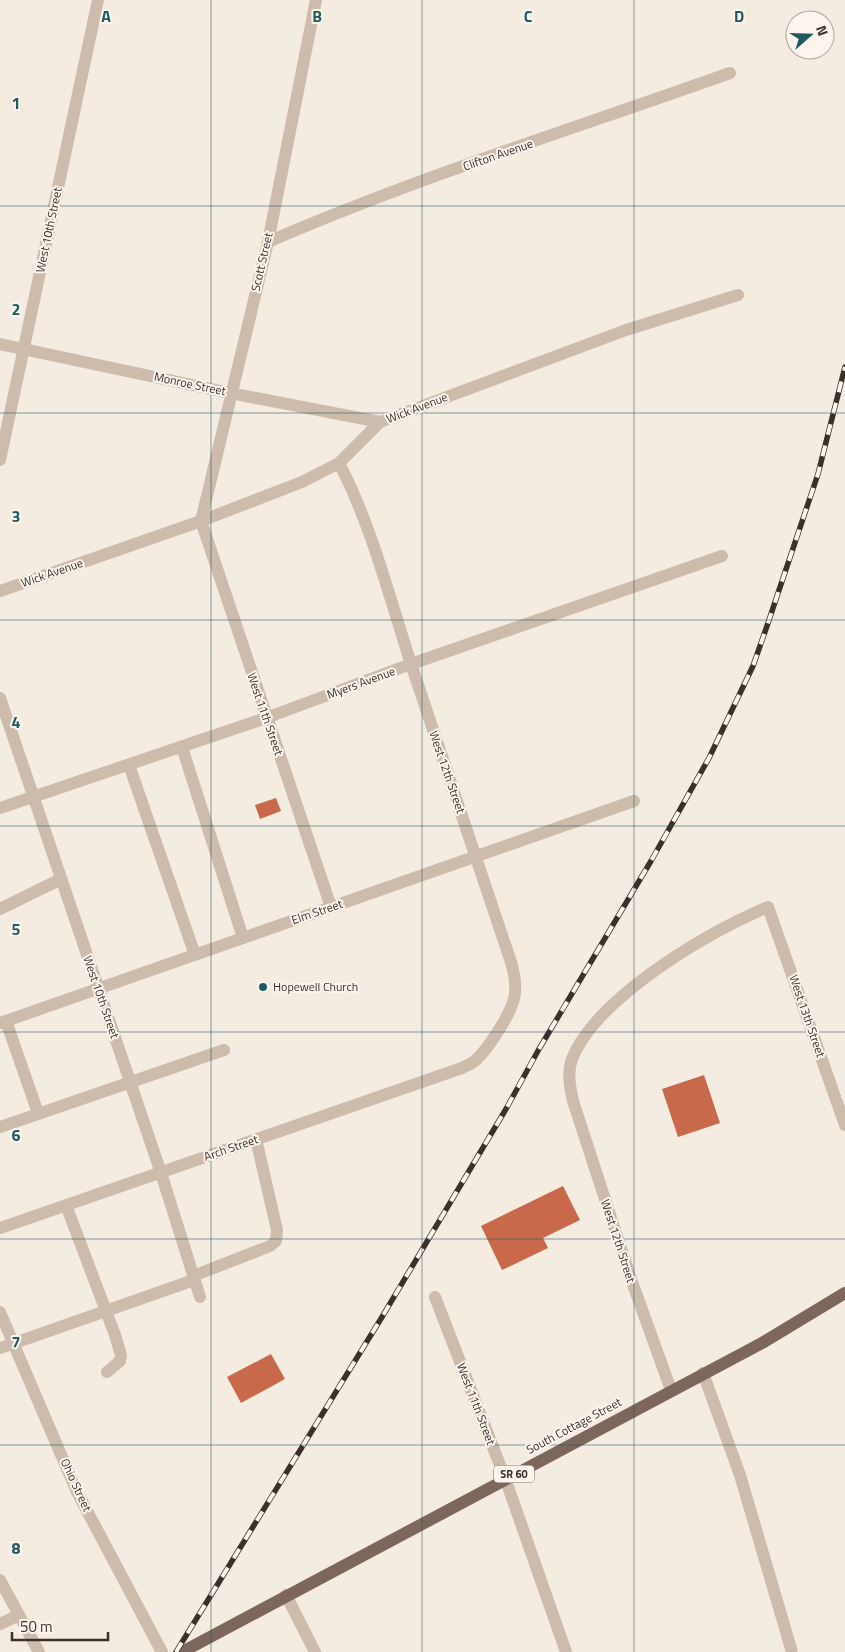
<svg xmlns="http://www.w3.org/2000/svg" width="845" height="1652" font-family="'Titillium Web',sans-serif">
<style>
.building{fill:#c8694b}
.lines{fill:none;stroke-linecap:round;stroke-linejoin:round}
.minor{stroke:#cdbbac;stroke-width:12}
.major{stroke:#7d675c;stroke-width:12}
.rail-casing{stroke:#3b302b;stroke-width:5.5}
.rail{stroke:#fbf5ee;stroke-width:4;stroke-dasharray:11;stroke-linecap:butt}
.grid{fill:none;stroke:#1f5a5e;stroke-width:1;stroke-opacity:0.55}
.poi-dot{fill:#1f5a5e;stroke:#fbf5ee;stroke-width:2}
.labels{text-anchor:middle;stroke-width:4;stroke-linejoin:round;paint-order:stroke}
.shield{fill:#fbf5ee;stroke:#756b66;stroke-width:1}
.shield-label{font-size:11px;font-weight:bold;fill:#3b302b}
.street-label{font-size:12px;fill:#3b302b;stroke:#fbf5ee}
.poi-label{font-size:12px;fill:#3b302b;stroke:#fbf5ee;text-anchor:start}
.grid-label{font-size:16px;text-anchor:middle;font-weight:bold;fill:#1f5a5e;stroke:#fbf5ee;stroke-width:4;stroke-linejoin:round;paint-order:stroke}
</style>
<rect width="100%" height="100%" fill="#f4ebe1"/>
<g class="building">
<path d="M 276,798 L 281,811 L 260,819 L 255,805 Z"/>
<path d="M 704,1075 L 720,1123 L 678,1137 L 662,1089 Z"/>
<path d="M 563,1186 L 580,1220 L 543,1238 L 548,1248 L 502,1270 L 481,1226 Z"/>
<path d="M 271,1354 L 285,1379 L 241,1403 L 227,1377 Z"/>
</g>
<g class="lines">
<g class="minor">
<path d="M 316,0 L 268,242 L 201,521 L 331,907"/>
<path d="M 268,242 C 418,177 576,128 730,73"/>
<path d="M 0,344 L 230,393 L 380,422"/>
<path d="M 0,460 L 98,0"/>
<path d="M 0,591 L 201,521 L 302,482 L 339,463 L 380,422 L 626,330 L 738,295"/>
<path d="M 0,698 L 161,1173 L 200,1297"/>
<path d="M 182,747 L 243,938"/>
<path d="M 129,765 L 195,955"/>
<path d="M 0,808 L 266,718 L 411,664 L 722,556"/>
<path d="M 0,909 L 61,879"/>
<path d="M 6,1021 L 38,1113"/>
<path d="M 0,1023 L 634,801"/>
<path d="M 0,1127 L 224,1050"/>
<path d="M 66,1205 L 115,1335 L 121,1355 L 120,1361 L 107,1372"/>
<path d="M 0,1228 L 462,1068 C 467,1065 472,1064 476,1060 C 488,1049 514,1010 515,993 C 516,982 514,972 511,962 C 478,863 445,765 412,667 C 390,600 372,526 339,463"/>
<path d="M 193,1276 L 270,1246 L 276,1241 L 277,1230 L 256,1139"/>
<path d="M 435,1297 L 505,1478 L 566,1652"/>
<path d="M 0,1312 L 77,1492 L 162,1652"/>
<path d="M 0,1348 L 194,1280"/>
<path d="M 703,1373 L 740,1475 L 792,1652"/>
<path d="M 671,1390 L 631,1279 L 573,1101 C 570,1087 567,1073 572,1059 C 596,998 709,931 768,907 L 845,1125"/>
<path d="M 0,1580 L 39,1652"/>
<path d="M 286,1595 L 315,1652"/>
<path d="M 0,1624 L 19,1615"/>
</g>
<path class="major" d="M 182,1652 L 762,1343 L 845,1293"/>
<g class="rail-casing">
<path id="rail" d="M 176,1652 L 382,1317 L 506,1109 L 539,1049 L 651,861 L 709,758 L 753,666 L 767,626 L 818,474 L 845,367"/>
</g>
<use href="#rail" class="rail"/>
</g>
<path class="grid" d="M 211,0 L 211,1652M 422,0 L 422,1652M 634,0 L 634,1652M 0,206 L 845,206M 0,413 L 845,413M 0,620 L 845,620M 0,826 L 845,826M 0,1032 L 845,1032M 0,1239 L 845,1239M 0,1445 L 845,1445"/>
<circle class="poi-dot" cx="263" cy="987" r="5"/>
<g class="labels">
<rect class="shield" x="494" y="1465.5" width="40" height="17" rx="4"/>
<g class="shield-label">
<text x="514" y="1478">SR 60</text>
</g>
<g class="street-label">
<text transform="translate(498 155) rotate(-19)" y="4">Clifton Avenue</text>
<text transform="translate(49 230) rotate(-78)" y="4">West 10th Street</text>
<text transform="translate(262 262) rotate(-77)" y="4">Scott Street</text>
<text transform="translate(190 384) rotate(12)" y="4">Monroe Street</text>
<text transform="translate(417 408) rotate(-21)" y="4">Wick Avenue</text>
<text transform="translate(52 573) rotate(-19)" y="4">Wick Avenue</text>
<text transform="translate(361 683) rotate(-20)" y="4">Myers Avenue</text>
<text transform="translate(265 714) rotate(71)" y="4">West 11th Street</text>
<text transform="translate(447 772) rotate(71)" y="4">West 12th Street</text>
<text transform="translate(317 912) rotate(-19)" y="4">Elm Street</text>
<text transform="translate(101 997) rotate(71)" y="4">West 10th Street</text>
<text transform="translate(807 1016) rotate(71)" y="4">West 13th Street</text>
<text transform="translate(231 1148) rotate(-19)" y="4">Arch Street</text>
<text transform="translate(618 1241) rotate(72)" y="4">West 12th Street</text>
<text transform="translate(476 1404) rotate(69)" y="4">West 11th Street</text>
<text transform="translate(574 1426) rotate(-28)" y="4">South Cottage Street</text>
<text transform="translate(76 1485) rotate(65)" y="4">Ohio Street</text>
</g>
<g class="poi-label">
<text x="273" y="991">Hopewell Church</text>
</g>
</g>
<g class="grid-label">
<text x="106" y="22">A</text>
<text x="317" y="22">B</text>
<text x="528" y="22">C</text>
<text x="739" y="22">D</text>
<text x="16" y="109">1</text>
<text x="16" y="315">2</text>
<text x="16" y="522">3</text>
<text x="16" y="728">4</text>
<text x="16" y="935">5</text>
<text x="16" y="1141">6</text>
<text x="16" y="1348">7</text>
<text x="16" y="1554">8</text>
</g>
<g transform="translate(810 35) rotate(70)"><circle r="24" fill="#fbf5ee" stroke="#aea6a0"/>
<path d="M0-4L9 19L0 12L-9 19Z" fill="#1f5a5e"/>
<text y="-8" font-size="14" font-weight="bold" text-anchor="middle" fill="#3b302b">N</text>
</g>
<path d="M12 1632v8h96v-8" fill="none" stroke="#3b302b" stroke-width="2.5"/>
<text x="20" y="1632" font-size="15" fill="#3b302b" stroke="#fbf5ee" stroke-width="4" paint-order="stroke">50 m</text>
</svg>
